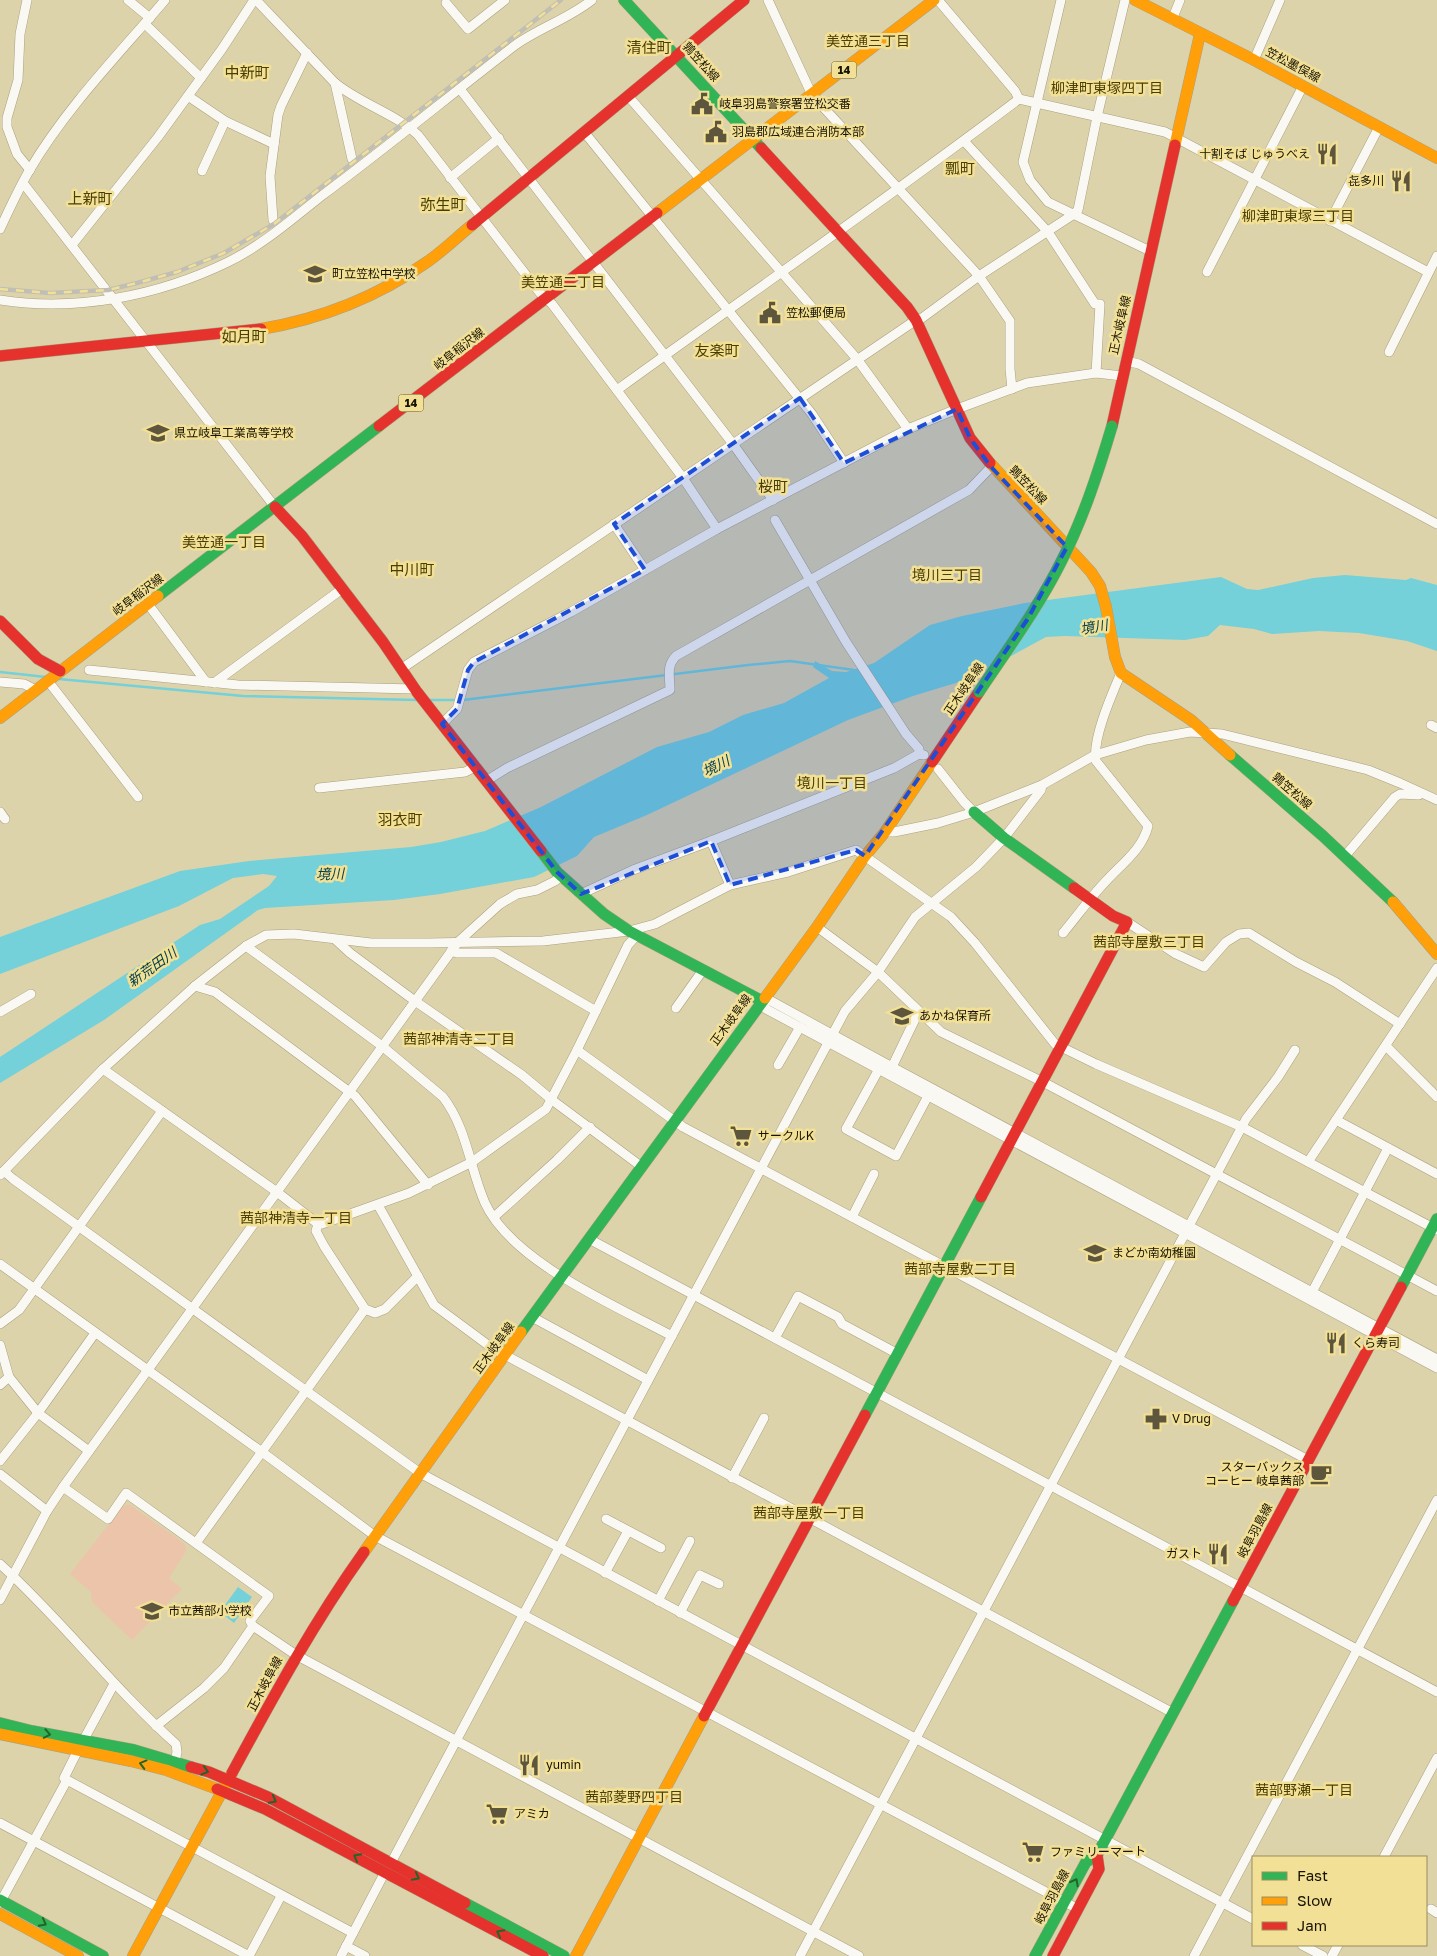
<svg xmlns="http://www.w3.org/2000/svg" width="1437" height="1956" font-family="'Golos Text','Noto Sans JP',sans-serif">
<style>
.green{fill:#ecc4a9}
.water{fill:#74d0d9}
.lines{fill:none;stroke-linecap:round;stroke-linejoin:round}
.stream{stroke:#74d0d9;stroke-width:2.5}
.street-casing{stroke:#a9a181;stroke-width:10}
.fast-casing{stroke:#a9a181;stroke-width:12}
.slow-casing{stroke:#a9a181;stroke-width:12}
.jam-casing{stroke:#a9a181;stroke-width:12}
.street{stroke:#faf8f2;stroke-width:9}
.fast{stroke:#30b455;stroke-width:11}
.slow{stroke:#ff9f0a;stroke-width:11}
.jam{stroke:#e5322d;stroke-width:11}
.rail-casing{stroke:#c1bfb4;stroke-width:4.5}
.rail{stroke:#f2e096;stroke-width:2.5;stroke-dasharray:8;stroke-linecap:butt}
.fast-bridge-casing{stroke:#a9a181;stroke-width:12;stroke-linecap:butt}
.fast-bridge{stroke:#30b455;stroke-width:11}
.oneway{stroke:#24642a}
.marked{fill:#1d4ed8;fill-opacity:0.2;stroke:#1d4ed8;stroke-width:4;stroke-dasharray:10 6;stroke-linejoin:round}
.labels{text-anchor:middle;stroke-width:5;stroke-linejoin:round;paint-order:stroke}
.shield{fill:#f2e096;stroke:#59502d;stroke-width:1}
.shield-label{font-size:11px;font-weight:bold;fill:#181300}
.street-label{font-size:12px;fill:#181300;stroke:#f2e096}
.poi-label{font-size:12px;fill:#181300;stroke:#f2e096;text-anchor:start}
.neighbourhood-label{font-size:14px;fill:#4a3d00;stroke:#f2e096}
.water-label{font-size:14px;font-style:italic;fill:#003e4a;stroke:#f2e096}
.quarter-label{font-size:15px;fill:#4a3d00;stroke:#f2e096}
</style>
<rect width="100%" height="100%" fill="#ddd3ab"/>
<path class="green" d="M 130,1505 L 185,1544 L 186,1551 L 169,1578 L 182,1589 L 132,1640 L 92,1602 L 91,1592 L 70,1574 L 123,1506 Z"/>
<g class="water">
<path d="M 1345,575 L 1406,580 L 1411,578 L 1437,585 L 1437,651 L 1407,641 L 1359,633 L 1319,631 L 1272,634 L 1254,629 L 1220,625 L 1208,636 L 1185,640 L 1065,636 L 1046,637 L 969,679 L 913,696 L 848,720 L 647,815 L 594,837 L 577,856 L 534,877 L 440,894 L 394,900 L 265,908 L 258,910 L 104,1020 L 0,1083 L 0,1057 L 200,925 L 220,919 L 269,886 L 277,876 L 263,874 L 233,878 L 179,906 L 0,974 L 0,937 L 180,871 L 249,861 L 411,847 L 441,842 L 485,831 L 541,807 L 657,747 L 709,732 L 743,715 L 784,703 L 829,678 L 813,667 L 815,661 L 832,671 L 846,672 L 874,663 L 930,625 L 962,616 L 1025,603 L 1221,577 L 1247,589 L 1258,590 L 1313,578 Z"/>
<path d="M 238,1587 L 252,1597 L 234,1623 L 220,1612 Z"/>
</g>
<g class="lines">
<g class="stream">
<path d="M 0,672 L 46,677"/>
<path d="M 59,679 L 243,696 L 417,700"/>
<path d="M 428,700 L 457,700"/>
<path d="M 463,700 L 748,665 L 790,661 L 854,670"/>
</g>
<g class="street-casing">
<g id="street">
<path d="M 27,0 L 20,34 L 18,80 L 7,118 L 7,127 L 17,154 L 30,170"/>
<path d="M 128,0 L 150,18"/>
<path d="M 256,0 L 335,83 C 361,104 394,113 418,135 L 540,293 L 552,304 L 683,478 L 717,529"/>
<path d="M 768,0 L 812,95 L 979,276 L 1010,321 L 1010,369 L 1012,389"/>
<path d="M 938,0 L 1015,91 L 1019,99"/>
<path d="M 1061,0 L 1023,162 L 1030,180 L 1048,202 L 1150,251"/>
<path d="M 446,3 L 468,29 L 505,0"/>
<path d="M 1172,20 L 1180,0"/>
<path d="M 145,24 L 201,78"/>
<path d="M 1254,60 L 1280,0"/>
<path d="M 335,83 L 352,159"/>
<path d="M 460,89 L 733,444 L 773,500"/>
<path d="M 188,96 L 225,121 L 274,144"/>
<path d="M 628,96 L 857,359 L 908,429"/>
<path d="M 585,133 L 812,414 L 844,463"/>
<path d="M 964,141 L 1048,232 L 1095,304 L 1100,304 L 1096,373"/>
<path d="M 202,171 L 225,121"/>
<path d="M 450,178 L 499,138"/>
<path d="M 23,183 L 275,507"/>
<path d="M 273,220 L 270,176 L 278,115 L 281,106 L 307,53"/>
<path d="M 1330,221 L 1379,127"/>
<path d="M 0,229 C 9,210 18,190 29,171 C 66,108 118,55 165,0"/>
<path d="M 72,245 L 158,137 L 222,49 L 254,0"/>
<path d="M 1207,272 L 1303,86"/>
<path d="M 0,300 C 76,312 158,296 228,262 C 261,246 291,220 320,197 C 386,148 449,96 514,46 C 537,29 568,19 592,0"/>
<path d="M 1389,352 L 1437,256"/>
<path d="M 1126,361 L 1139,364 L 1437,524"/>
<path d="M 617,390 C 751,293 887,199 1019,99 L 1165,132 L 1428,272"/>
<path d="M 775,520 L 846,642 L 906,734 L 919,749 L 919,754"/>
<path d="M 614,524 L 645,570"/>
<path d="M 148,604 L 206,682"/>
<path d="M 401,669 L 913,322 L 922,318 L 979,276 L 1074,214 L 1078,210 L 1097,117 L 1125,0"/>
<path d="M 89,670 L 238,685 L 415,689"/>
<path d="M 48,681 L 138,797"/>
<path d="M 0,682 L 24,684 L 36,690"/>
<path d="M 214,683 L 342,589"/>
<path d="M 442,724 L 457,709 L 468,670 L 474,662 L 571,612 L 717,529 L 908,429 L 957,409 L 1027,383 L 1096,373 L 1122,376"/>
<path d="M 1431,725 L 1437,728"/>
<path d="M 938,769 L 964,802 L 974,812"/>
<path d="M 486,781 L 507,768 L 670,690 C 670,677 666,666 676,656 L 969,490 L 991,467"/>
<path d="M 319,788 L 465,772 L 475,767"/>
<path d="M 0,812 L 5,819"/>
<path d="M 885,832 L 894,832 L 938,823 L 974,812 L 1042,785 L 1095,755 L 1146,740 L 1190,732 L 1222,734 L 1368,770 L 1400,783 L 1437,800"/>
<path d="M 711,841 L 730,885"/>
<path d="M 1345,856 L 1395,797 L 1400,794 L 1419,795"/>
<path d="M 581,894 L 633,870 L 711,841 L 894,768 L 919,754 L 924,755"/>
<path d="M 1127,922 L 1176,954 L 1204,967 L 1226,942 L 1239,934 L 1249,933 L 1296,962 L 1335,982 L 1400,1024"/>
<path d="M 817,927 L 878,972 L 941,1032 L 1043,1082 L 1437,1291"/>
<path d="M 1063,933 C 1078,915 1092,895 1108,879 C 1123,863 1143,848 1148,826 L 1096,761 C 1092,739 1112,694 1121,673"/>
<path d="M 336,940 L 350,953 L 415,1001 L 522,1075 L 552,1100 L 642,1167"/>
<path d="M 246,946 L 382,1046 L 443,1097 C 467,1128 470,1169 485,1203 C 512,1262 616,1306 672,1336"/>
<path d="M 451,951 L 457,953 L 496,953 L 596,1011"/>
<path d="M 195,986 L 215,992 L 355,1096 L 428,1185"/>
<path d="M 676,1008 L 703,970"/>
<path d="M 0,1012 L 31,994"/>
<path d="M 920,1013 L 916,1017 L 892,1067 L 771,1001 L 762,1001 L 766,1009 L 1437,1368"/>
<path d="M 1386,1046 L 1437,1097"/>
<path d="M 577,1050 L 683,1127 L 1308,1460"/>
<path d="M 778,1065 L 800,1027"/>
<path d="M 892,1067 L 1437,1359"/>
<path d="M 103,1069 L 277,1192 L 318,1224 L 316,1231 L 324,1246 L 365,1309 L 375,1313 L 385,1309 L 418,1276"/>
<path d="M 879,1069 L 846,1129 L 896,1156 L 928,1096"/>
<path d="M 1336,1120 L 1437,1174"/>
<path d="M 1308,1162 L 1437,968"/>
<path d="M 4,1171 L 13,1179 L 420,1473 L 1253,1919"/>
<path d="M 0,1175 L 103,1069 L 195,986 L 246,946 L 266,935 L 294,934 L 371,943 L 429,943 L 543,941 L 629,931 L 655,924 L 730,885 L 788,872 L 856,850 L 951,917 L 975,943 L 1055,1044 L 1096,1064 L 1242,1127 L 1437,1230"/>
<path d="M 378,1205 L 434,1305 L 492,1348 L 1173,1713"/>
<path d="M 494,1217 L 557,1160 L 590,1127"/>
<path d="M 852,1217 L 874,1174"/>
<path d="M 318,1224 L 322,1224 L 409,1193 L 472,1162 L 546,1109 L 577,1050 L 628,945 L 637,935"/>
<path d="M 589,1239 L 1437,1692"/>
<path d="M 0,1264 L 262,1452 L 375,1536 L 1078,1909"/>
<path d="M 1310,1296 L 1388,1148"/>
<path d="M 532,1317 L 648,1380"/>
<path d="M 0,1324 L 19,1310 L 162,1111"/>
<path d="M 775,1338 L 798,1296 L 838,1317 L 842,1324 L 898,1354"/>
<path d="M 0,1345 L 9,1377 L 38,1413 L 89,1451"/>
<path d="M 0,1385 L 9,1377"/>
<path d="M 0,1461 L 38,1413 L 95,1333"/>
<path d="M 0,1474 L 47,1511"/>
<path d="M 732,1478 L 764,1418"/>
<path d="M 63,1487 L 108,1519 L 126,1493 L 269,1596 L 250,1621 L 253,1626 L 296,1655 L 859,1956"/>
<path d="M 606,1519 L 661,1548"/>
<path d="M 196,1543 L 365,1309"/>
<path d="M 0,1564 C 62,1620 113,1688 176,1744 L 177,1752 L 175,1762"/>
<path d="M 605,1573 L 628,1531"/>
<path d="M 0,1600 L 47,1511 L 63,1487 L 458,942 L 500,904 L 517,894 L 537,890 L 555,881 L 561,876"/>
<path d="M 658,1601 L 690,1541"/>
<path d="M 680,1613 L 700,1575 L 719,1584"/>
<path d="M 156,1726 L 204,1688 L 224,1668 L 253,1626"/>
<path d="M 83,1741 L 114,1684"/>
<path d="M 67,1780 L 353,1933"/>
<path d="M 0,1823 L 249,1956"/>
<path d="M 1384,1857 L 1437,1758"/>
<path d="M 391,1863 L 845,1011 L 878,972 L 915,917 L 976,867 L 1004,838 L 1041,790 L 1042,785"/>
<path d="M 0,1903 L 67,1780 L 64,1778 L 78,1750"/>
<path d="M 1431,1909 L 1437,1913"/>
<path d="M 1302,1945 L 1323,1956"/>
<path d="M 346,1946 L 365,1956"/>
<path d="M 249,1956 L 281,1896"/>
<path d="M 341,1956 L 385,1872"/>
<path d="M 800,1956 L 1246,1119 L 1278,1077 L 1295,1050"/>
<path d="M 1194,1956 L 1437,1500"/>
<path d="M 1332,1956 L 1338,1945"/>
</g>
</g>
<g class="fast-casing">
<g id="fast">
<path d="M 624,0 L 761,148"/>
<path d="M 158,596 L 379,426"/>
<path d="M 1230,755 L 1323,836 L 1393,902"/>
<path d="M 974,812 L 1004,838 L 1074,888"/>
<path d="M 541,851 L 557,872 L 604,914 L 629,931 L 762,1001"/>
<path d="M 1401,1287 L 1437,1219"/>
<path d="M 521,1332 L 765,998"/>
<path d="M 865,1415 L 981,1197"/>
<path d="M 0,1723 L 32,1731 L 134,1750 L 191,1767"/>
<path d="M 0,1900 L 103,1956"/>
<path d="M 465,1903 L 564,1956"/>
<path d="M 1035,1956 L 1086,1862 L 1097,1855 L 1233,1601"/>
</g>
</g>
<g class="slow-casing">
<g id="slow">
<path d="M 1135,0 L 1254,60 L 1437,158"/>
<path d="M 1175,145 L 1200,34"/>
<path d="M 657,213 L 934,0"/>
<path d="M 261,329 C 321,319 377,297 427,262 C 443,251 457,237 472,225"/>
<path d="M 990,463 L 1091,572 L 1100,586 L 1106,607 L 1115,657 L 1121,673 L 1191,720 L 1230,755"/>
<path d="M 0,718 L 158,596"/>
<path d="M 1393,902 L 1437,954"/>
<path d="M 765,998 L 817,927 L 865,856 L 885,832 L 932,762"/>
<path d="M 364,1552 L 521,1332"/>
<path d="M 0,1734 L 131,1761 L 166,1770 L 217,1789"/>
<path d="M 0,1914 L 78,1956"/>
<path d="M 133,1956 L 232,1773"/>
<path d="M 576,1956 L 704,1716"/>
</g>
</g>
<g class="jam-casing">
<g id="jam">
<path d="M 761,148 L 907,307 L 916,320 L 970,438 L 990,463"/>
<path d="M 472,225 L 744,0"/>
<path d="M 0,356 L 261,329"/>
<path d="M 379,426 L 657,213"/>
<path d="M 1112,426 L 1175,145"/>
<path d="M 275,507 L 302,536 L 383,642 L 417,692 L 541,851"/>
<path d="M 0,621 L 38,659 L 60,671"/>
<path d="M 932,762 L 979,692"/>
<path d="M 981,1197 L 1127,922 L 1113,916 L 1074,888"/>
<path d="M 1233,1601 L 1401,1287"/>
<path d="M 704,1716 L 865,1415"/>
<path d="M 191,1767 L 209,1772 L 268,1797 L 465,1903"/>
<path d="M 232,1773 C 273,1697 314,1622 364,1552"/>
<path d="M 217,1789 L 265,1809 L 543,1956"/>
<path d="M 1053,1956 L 1099,1869 L 1097,1855"/>
</g>
</g>
<use href="#street" class="street"/>
<use href="#fast" class="fast"/>
<use href="#slow" class="slow"/>
<use href="#jam" class="jam"/>
<g class="rail-casing">
<path id="rail" d="M 0,289 L 50,293 L 108,290 L 137,283 L 177,272 L 224,253 L 274,224 L 561,0"/>
</g>
<use href="#rail" class="rail"/>
<g class="fast-bridge-casing">
<path id="fast-bridge" d="M 979,692 C 1007,650 1038,608 1061,562 C 1083,519 1098,473 1112,426"/>
</g>
<use href="#fast-bridge" class="fast-bridge"/>
</g>
<defs><path id="oneway-chevron" d="M-2-3.5L2.5 0L-2 3.5" fill="none" stroke-width="1.6" stroke-linecap="round" stroke-linejoin="round" transform="scale(1.25)"/></defs>
<g class="oneway">
<use href="#oneway-chevron" transform="translate(47 1734) rotate(11)"/>
<use href="#oneway-chevron" transform="translate(143 1764) rotate(-165)"/>
<use href="#oneway-chevron" transform="translate(205 1771) rotate(17)"/>
<use href="#oneway-chevron" transform="translate(273 1800) rotate(28)"/>
<use href="#oneway-chevron" transform="translate(357 1857) rotate(-152)"/>
<use href="#oneway-chevron" transform="translate(416 1877) rotate(28)"/>
<use href="#oneway-chevron" transform="translate(1075 1882) rotate(-62)"/>
<use href="#oneway-chevron" transform="translate(43 1923) rotate(28)"/>
<use href="#oneway-chevron" transform="translate(500 1933) rotate(-152)"/>
</g>
<path class="marked" d="M 800,398 L 844,463 L 957,409 L 970,438 L 991,467 L 1067,547 L 1027,620 L 865,856 L 856,850 L 730,885 L 711,841 L 581,894 L 557,872 L 442,724 L 457,709 L 468,670 L 474,662 L 645,570 L 614,524 Z"/>
<defs>
<g id="civic-bare" transform="scale(1.725)"><path d="M-.6-6.5H3V-4.5H.6V-3L4-1V1h2V6H-6V1h2V-1L-.6-3ZM-1.2 2.5V6h2.4V2.5Z" fill="#5d563c" stroke="#f2e096" stroke-width="2.5" paint-order="stroke"/></g>
<g id="restaurant-bare" transform="scale(1.725)"><path d="M-5-6h1v4h1v-4h1v4h1v-4h1v5L-1.5 .5V6h-2V.5L-5-1ZM5-6V6H3V1.5H1.5Q1.5-4 5-6Z" fill="#5d563c" stroke="#f2e096" stroke-width="2.5" paint-order="stroke"/></g>
<g id="school-bare" transform="scale(1.725)"><path d="M0-5L7-2L0 1L-7-2ZM-4 1L0 2.5L4 1V4Q0 6-4 4Z" fill="#5d563c" stroke="#f2e096" stroke-width="2.5" paint-order="stroke"/></g>
<g id="supermarket-bare" transform="scale(1.725)"><path d="M-6-5.5h2.5l.6 2H6L4.5 2H-2.5L-4.4-4H-6ZM-1.5 3.2a1.3 1.3 0 1 0 .1 0ZM3 3.2a1.3 1.3 0 1 0 .1 0Z" fill="#5d563c" stroke="#f2e096" stroke-width="2.5" paint-order="stroke"/></g>
<g id="pharmacy-bare" transform="scale(1.725)"><path d="M-2-6h4v4h4v4h-4v4h-4v-4h-4v-4h4Z" fill="#5d563c" stroke="#f2e096" stroke-width="2.5" paint-order="stroke"/></g>
<g id="cafe-bare" transform="scale(1.725)"><path d="M-5.5-4.5H6V0H3Q3 3.5 0 3.5H-2.5Q-5.5 3.5-5.5 0ZM3-3.2v2h1.7v-2ZM-6 4.5H4V6H-6Z" fill="#5d563c" stroke="#f2e096" stroke-width="2.5" paint-order="stroke"/></g>
</defs>
<g fill-rule="evenodd">
<use href="#civic-bare" x="702" y="104"/>
<use href="#civic-bare" x="716" y="132"/>
<use href="#restaurant-bare" x="1327" y="154"/>
<use href="#restaurant-bare" x="1401" y="181"/>
<use href="#school-bare" x="315" y="274"/>
<use href="#civic-bare" x="770" y="313"/>
<use href="#school-bare" x="158" y="433"/>
<use href="#school-bare" x="902" y="1016"/>
<use href="#supermarket-bare" x="741" y="1136"/>
<use href="#school-bare" x="1095" y="1253"/>
<use href="#restaurant-bare" x="1336" y="1343"/>
<use href="#pharmacy-bare" x="1156" y="1419"/>
<use href="#cafe-bare" x="1321" y="1474"/>
<use href="#restaurant-bare" x="1218" y="1554"/>
<use href="#school-bare" x="152" y="1611"/>
<use href="#restaurant-bare" x="529" y="1765"/>
<use href="#supermarket-bare" x="497" y="1814"/>
<use href="#supermarket-bare" x="1033" y="1852"/>
</g>
<g class="labels">
<g class="shield">
<rect x="831.5" y="61.5" width="25" height="17" rx="4"/>
<rect x="398.5" y="394.5" width="25" height="17" rx="4"/>
</g>
<g class="shield-label">
<text x="844" y="74">14</text>
<text x="411" y="407">14</text>
</g>
<g class="street-label">
<text transform="translate(701 62) rotate(48)" y="4">鶉笠松線</text>
<text transform="translate(1293 65) rotate(28)" y="4">笠松墨俣線</text>
<text transform="translate(1120 325) rotate(-77)" y="4">正木岐阜線</text>
<text transform="translate(459 349) rotate(-38)" y="4">岐阜稲沢線</text>
<text transform="translate(1028 485) rotate(46)" y="4">鶉笠松線</text>
<text transform="translate(138 595) rotate(-37)" y="4">岐阜稲沢線</text>
<text transform="translate(964 689) rotate(-56)" y="4">正木岐阜線</text>
<text transform="translate(1292 791) rotate(41)" y="4">鶉笠松線</text>
<text transform="translate(731 1020) rotate(-54)" y="4">正木岐阜線</text>
<text transform="translate(494 1348) rotate(-54)" y="4">正木岐阜線</text>
<text transform="translate(1255 1531) rotate(-62)" y="4">岐阜羽島線</text>
<text transform="translate(265 1684) rotate(-62)" y="4">正木岐阜線</text>
<text transform="translate(1052 1897) rotate(-62)" y="4">岐阜羽島線</text>
</g>
<g class="poi-label">
<text x="719" y="108">岐阜羽島警察署笠松交番</text>
<text x="732" y="136">羽島郡広域連合消防本部</text>
<text x="1310" y="158" text-anchor="end">十割そば じゅうべえ</text>
<text x="1384" y="185" text-anchor="end">㐂多川</text>
<text x="332" y="278">町立笠松中学校</text>
<text x="786" y="317">笠松郵便局</text>
<text x="174" y="437">県立岐阜工業高等学校</text>
<text x="919" y="1020">あかね保育所</text>
<text x="758" y="1140">サークルK</text>
<text x="1112" y="1257">まどか南幼稚園</text>
<text x="1352" y="1347">くら寿司</text>
<text x="1172" y="1423">V Drug</text>
<text x="1304" y="1471" text-anchor="end">スターバックス<tspan x="1304" dy="14">コーヒー 岐阜茜部</tspan></text>
<text x="1202" y="1558" text-anchor="end">ガスト</text>
<text x="168" y="1615">市立茜部小学校</text>
<text x="546" y="1769">yumin</text>
<text x="514" y="1818">アミカ</text>
<text x="1050" y="1856">ファミリーマート</text>
</g>
<g class="neighbourhood-label">
<text x="868" y="46">美笠通三丁目</text>
<text x="1107" y="93">柳津町東塚四丁目</text>
<text x="1298" y="221">柳津町東塚三丁目</text>
<text x="563" y="287">美笠通二丁目</text>
<text x="224" y="547">美笠通一丁目</text>
<text x="947" y="580">境川三丁目</text>
<text x="832" y="788">境川一丁目</text>
<text x="1149" y="947">茜部寺屋敷三丁目</text>
<text x="459" y="1044">茜部神清寺二丁目</text>
<text x="296" y="1223">茜部神清寺一丁目</text>
<text x="960" y="1274">茜部寺屋敷二丁目</text>
<text x="809" y="1518">茜部寺屋敷一丁目</text>
<text x="1304" y="1795">茜部野瀬一丁目</text>
<text x="634" y="1802">茜部菱野四丁目</text>
</g>
<g class="water-label">
<text transform="translate(1094 627) rotate(-10)" y="5">境川</text>
<text transform="translate(716 766) rotate(-27)" y="5">境川</text>
<text transform="translate(330 874) rotate(-2)" y="5">境川</text>
<text transform="translate(152 967) rotate(-35)" y="5">新荒田川</text>
</g>
<g class="quarter-label">
<text x="649" y="53">清住町</text>
<text x="247" y="78">中新町</text>
<text x="960" y="174">瓢町</text>
<text x="90" y="204">上新町</text>
<text x="443" y="210">弥生町</text>
<text x="244" y="342">如月町</text>
<text x="717" y="356">友楽町</text>
<text x="773" y="492">桜町</text>
<text x="412" y="575">中川町</text>
<text x="400" y="825">羽衣町</text>
</g>
</g>
<rect x="1252" y="1856" width="175" height="90" fill="#f2e096" stroke="#9b8e5a"/>
<rect x="1262" y="1872" width="25" height="8" fill="#30b455" stroke="#9b8e5a"/>
<text x="1297" y="1881" font-size="15" fill="#181300">Fast</text>
<rect x="1262" y="1897" width="25" height="8" fill="#ff9f0a" stroke="#9b8e5a"/>
<text x="1297" y="1906" font-size="15" fill="#181300">Slow</text>
<rect x="1262" y="1922" width="25" height="8" fill="#e5322d" stroke="#9b8e5a"/>
<text x="1297" y="1931" font-size="15" fill="#181300">Jam</text>
</svg>
